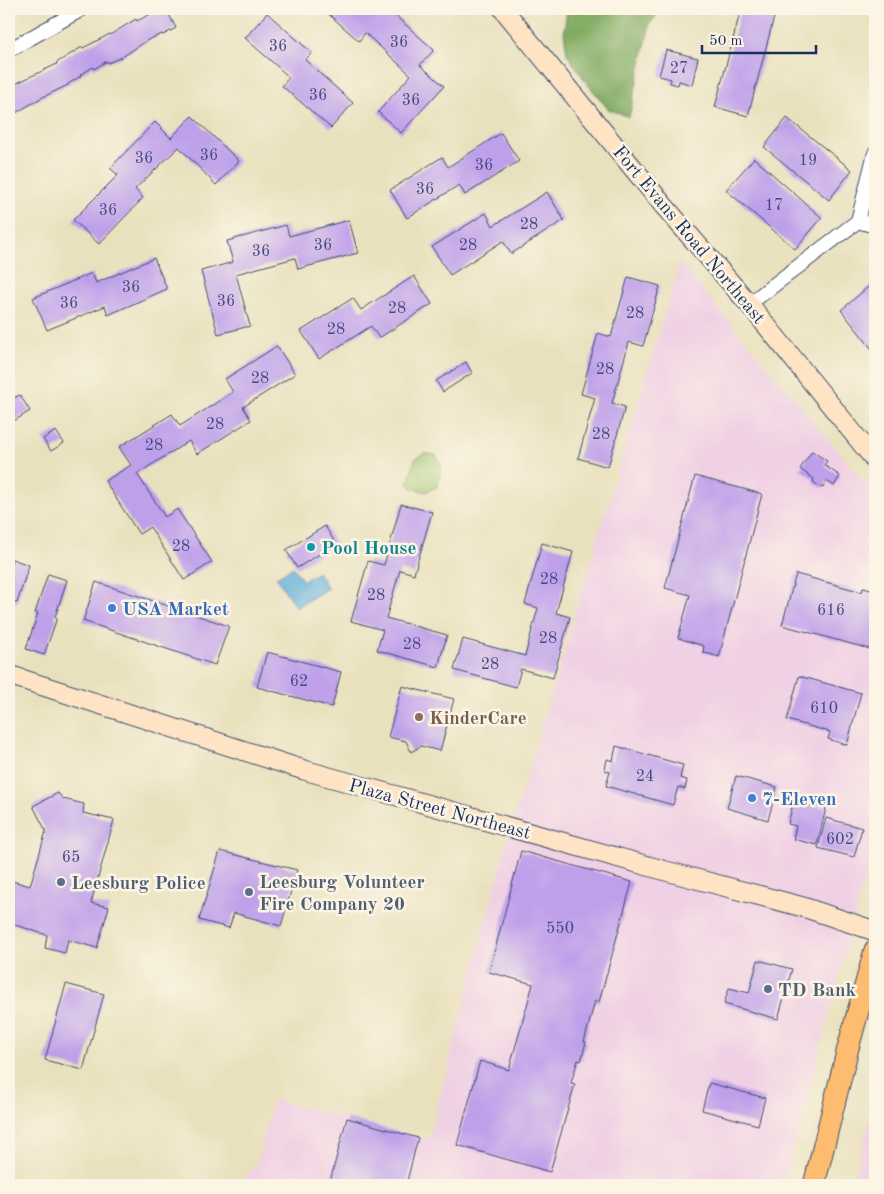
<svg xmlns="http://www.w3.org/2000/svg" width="884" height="1194" font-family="'Old Standard TT',serif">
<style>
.built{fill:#f0d0e4}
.green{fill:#a0c46e;stroke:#5e7a66}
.forest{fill:#80aa61;stroke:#4e6c60}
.water{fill:#5fadd9;stroke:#3d6e9c}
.building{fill:#be9fea}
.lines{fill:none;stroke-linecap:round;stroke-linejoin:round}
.street-casing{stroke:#3a4a6c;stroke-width:16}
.secondary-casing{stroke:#3a4a6c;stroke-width:21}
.primary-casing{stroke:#3a4a6c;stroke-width:23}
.street{stroke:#fff;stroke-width:14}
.secondary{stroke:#fee4c5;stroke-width:19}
.primary{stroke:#fdbc6f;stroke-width:21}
.culture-dot{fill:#0f9aa8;stroke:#fcf5e5;stroke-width:2}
.shop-dot{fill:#3f7fe0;stroke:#fcf5e5;stroke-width:2}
.education-dot{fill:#8d6e63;stroke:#fcf5e5;stroke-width:2}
.service-dot{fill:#5c6f8a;stroke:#fcf5e5;stroke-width:2}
.labels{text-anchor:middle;stroke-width:5;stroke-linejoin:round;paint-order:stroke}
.number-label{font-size:16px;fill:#444b81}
.street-label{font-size:19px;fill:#1b2f5e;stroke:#fcf5e5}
.culture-label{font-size:19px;font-weight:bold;fill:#0d838f;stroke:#fcf5e5;text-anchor:start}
.shop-label{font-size:19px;font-weight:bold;fill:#366cbe;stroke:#fcf5e5;text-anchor:start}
.education-label{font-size:19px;font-weight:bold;fill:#785e54;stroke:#fcf5e5;text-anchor:start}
.service-label{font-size:19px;font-weight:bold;fill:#4e5e75;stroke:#fcf5e5;text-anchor:start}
</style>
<rect width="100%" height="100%" fill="#fcf5e5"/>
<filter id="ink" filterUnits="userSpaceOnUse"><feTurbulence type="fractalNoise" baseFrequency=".02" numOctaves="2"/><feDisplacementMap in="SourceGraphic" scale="10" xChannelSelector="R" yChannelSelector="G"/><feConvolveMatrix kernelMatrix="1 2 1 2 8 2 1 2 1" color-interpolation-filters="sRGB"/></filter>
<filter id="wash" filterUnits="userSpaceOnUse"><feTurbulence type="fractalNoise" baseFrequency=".0096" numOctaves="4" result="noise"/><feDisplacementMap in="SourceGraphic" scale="20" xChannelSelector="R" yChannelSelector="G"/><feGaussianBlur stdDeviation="1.12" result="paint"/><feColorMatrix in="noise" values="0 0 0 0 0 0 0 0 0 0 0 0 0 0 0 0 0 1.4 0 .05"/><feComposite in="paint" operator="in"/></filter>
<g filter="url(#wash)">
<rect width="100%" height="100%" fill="#e9e1bd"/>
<g class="built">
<path d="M 680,263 L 875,495 L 875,839 L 784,1185 L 240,1185 L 258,1161 L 273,1100 L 429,1139 L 506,845 Z"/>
<path d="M 875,1101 L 875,1185 L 852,1185 Z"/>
</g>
<path class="green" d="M 425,453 L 436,455 L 442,466 L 437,487 L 426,492 L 412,488 L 408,483 L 415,459 Z"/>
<path class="forest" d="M 567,9 L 662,9 L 650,24 L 629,117 L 608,109 L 586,82 L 567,54 L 564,33 Z"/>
<path class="water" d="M 293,567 L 303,581 L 318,572 L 328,588 L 296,608 L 276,577 Z"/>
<g id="blocks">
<g class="building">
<path d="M 161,9 L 166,9 L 176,28 L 163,35 L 162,34 L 148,40 L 122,57 L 108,63 L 107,61 L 94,69 L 93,67 L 80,75 L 81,76 L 68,84 L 68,85 L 41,98 L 14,114 L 9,104 L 9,89 L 15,84 L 57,64 L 56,63 L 82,47 L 83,48 L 110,34 L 110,35 L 136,19 L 137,21 Z"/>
<path d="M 323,9 L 374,9 L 381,15 L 388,9 L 434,50 L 420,65 L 444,86 L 401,133 L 378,112 L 411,75 L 365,33 L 359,41 Z"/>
<path d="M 741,9 L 774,17 L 748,116 L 715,107 Z"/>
<path d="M 267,13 L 312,53 L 305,60 L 353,103 L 331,128 L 282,86 L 289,77 L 245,38 Z"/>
<path d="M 666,50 L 698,58 L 692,85 L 679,81 L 678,85 L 670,83 L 671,79 L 659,76 Z"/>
<path d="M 192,116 L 239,161 L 216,185 L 179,147 L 135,189 L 143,198 L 99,244 L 73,220 L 118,175 L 110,168 L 155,122 L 171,138 Z"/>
<path d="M 787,118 L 852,170 L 829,200 L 764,147 Z"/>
<path d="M 501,133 L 519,161 L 465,195 L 459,185 L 407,218 L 390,190 L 442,157 L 448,167 Z"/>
<path d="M 754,158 L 822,218 L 795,249 L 726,190 Z"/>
<path d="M 547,192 L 564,220 L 511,254 L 503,241 L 450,275 L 432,247 L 486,213 L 493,226 Z"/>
<path d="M 349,220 L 358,253 L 298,269 L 295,258 L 236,274 L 250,326 L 218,334 L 201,271 L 233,262 L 227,241 L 286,225 L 289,236 Z"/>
<path d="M 154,258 L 167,289 L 108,315 L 105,306 L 47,330 L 33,298 L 92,273 L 96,283 Z"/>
<path d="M 414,276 L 432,304 L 379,338 L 371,326 L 319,359 L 301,331 L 353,298 L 361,310 Z"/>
<path d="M 628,277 L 660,286 L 643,346 L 629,342 L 612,403 L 625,407 L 608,467 L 578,458 L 595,398 L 581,394 L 598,333 L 611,337 Z"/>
<path d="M 874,282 L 875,284 L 875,353 L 841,310 Z"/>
<path d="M 277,346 L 295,374 L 243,407 L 251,420 L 197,454 L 189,441 L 137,474 L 165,517 L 177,509 L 212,562 L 184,580 L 150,527 L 139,534 L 105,481 L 131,465 L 119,447 L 172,414 L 180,426 L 233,392 L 225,379 Z"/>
<path d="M 466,362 L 472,373 L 443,392 L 436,381 Z"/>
<path d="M 9,390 L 14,398 L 20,395 L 30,411 L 9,424 Z"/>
<path d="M 56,431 L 64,443 L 51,451 L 43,439 Z"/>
<path d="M 812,451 L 827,461 L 824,465 L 840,476 L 834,486 L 827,481 L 822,488 L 813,482 L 814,479 L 800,469 Z"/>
<path d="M 695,476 L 762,494 L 719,657 L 703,652 L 704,646 L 678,638 L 690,595 L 665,588 Z"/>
<path d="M 401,504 L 432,512 L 414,574 L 400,570 L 386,618 L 447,635 L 438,667 L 377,650 L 383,630 L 351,621 L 368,561 L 384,565 Z"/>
<path d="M 325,526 L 336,544 L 297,568 L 286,550 Z"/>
<path d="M 542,543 L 573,552 L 556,613 L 570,617 L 553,678 L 521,669 L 516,687 L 454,670 L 463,639 L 525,656 L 538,608 L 525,604 Z"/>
<path d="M 12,559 L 29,565 L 17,603 L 9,600 L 9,568 Z"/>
<path d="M 48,574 L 67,580 L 55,617 L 57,618 L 44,655 L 26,649 L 38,613 L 35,613 Z"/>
<path d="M 796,574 L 862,592 L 863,588 L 875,591 L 875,640 L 873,650 L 782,625 Z"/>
<path d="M 96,582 L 229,626 L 215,665 L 83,621 Z"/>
<path d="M 267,652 L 341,672 L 332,707 L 257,687 Z"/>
<path d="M 799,676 L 861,693 L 847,745 L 828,739 L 830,732 L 787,720 Z"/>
<path d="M 402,686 L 454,699 L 440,751 L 421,746 L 411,752 L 406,741 L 388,737 Z"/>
<path d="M 616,746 L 683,765 L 680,778 L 687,780 L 685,789 L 678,787 L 673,805 L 606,786 L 610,772 L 605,770 L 607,759 L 613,761 Z"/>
<path d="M 736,776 L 777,787 L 768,820 L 727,808 Z"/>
<path d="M 58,793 L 63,799 L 84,804 L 83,813 L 114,820 L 91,903 L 109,907 L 97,948 L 68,940 L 65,953 L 45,948 L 47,935 L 9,923 L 9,893 L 12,881 L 30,886 L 46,831 L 33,806 Z"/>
<path d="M 794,800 L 826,808 L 817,845 L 793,839 L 796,826 L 788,824 Z"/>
<path d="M 826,818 L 862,828 L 854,857 L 818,848 Z"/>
<path d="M 220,851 L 297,870 L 281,926 L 234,913 L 229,928 L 199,920 Z"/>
<path d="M 521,851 L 632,882 L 599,1002 L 595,1001 L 584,1042 L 586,1042 L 581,1061 L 578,1060 L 571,1083 L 575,1084 L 550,1172 L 457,1145 L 480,1061 L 509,1070 L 533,984 L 489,972 Z"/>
<path d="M 758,960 L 792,969 L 778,1019 L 724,1004 L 729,988 L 749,993 Z"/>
<path d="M 66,984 L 104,994 L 83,1070 L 45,1060 Z"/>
<path d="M 709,1083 L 765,1098 L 758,1125 L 702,1110 Z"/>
<path d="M 347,1118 L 418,1138 L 406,1185 L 329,1185 Z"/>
</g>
</g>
</g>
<g filter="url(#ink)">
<use href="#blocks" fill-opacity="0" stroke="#3a4a6c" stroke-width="1"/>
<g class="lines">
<g class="street-casing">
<g id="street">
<path d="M 9,50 L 82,9"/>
<path d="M 858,221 L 875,153"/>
<path d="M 749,304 L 858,221 L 875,226"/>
</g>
</g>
<g class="secondary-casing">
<g id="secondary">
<path d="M 503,9 L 664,206 L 749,304 L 875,460"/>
<path d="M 9,675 L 304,770 L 666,871 L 803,907 L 875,931"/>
</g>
</g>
<g class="primary-casing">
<path id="primary" d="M 814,1185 L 848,1048 L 875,950"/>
</g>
<use href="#street" class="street"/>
<use href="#secondary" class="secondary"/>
<use href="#primary" class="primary"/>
</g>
</g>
<circle class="culture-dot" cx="311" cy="547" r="5"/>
<g class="shop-dot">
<circle cx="112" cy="608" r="5"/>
<circle cx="752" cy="798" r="5"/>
</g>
<circle class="education-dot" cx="419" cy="717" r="5"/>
<g class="service-dot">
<circle cx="61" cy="882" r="5"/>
<circle cx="249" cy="892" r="5"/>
<circle cx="768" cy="989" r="5"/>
</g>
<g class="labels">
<g class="number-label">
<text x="399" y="47">36</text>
<text x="278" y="51">36</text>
<text x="679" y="73">27</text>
<text x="318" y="100">36</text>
<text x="411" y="105">36</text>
<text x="209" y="160">36</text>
<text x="144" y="163">36</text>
<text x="808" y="165">19</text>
<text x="484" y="170">36</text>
<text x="425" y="194">36</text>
<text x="774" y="210">17</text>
<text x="108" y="215">36</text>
<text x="529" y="229">28</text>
<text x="323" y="250">36</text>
<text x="468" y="250">28</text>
<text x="261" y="256">36</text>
<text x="131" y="292">36</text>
<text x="226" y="306">36</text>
<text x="69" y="308">36</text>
<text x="397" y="313">28</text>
<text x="635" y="318">28</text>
<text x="336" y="334">28</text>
<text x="605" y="374">28</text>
<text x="260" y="383">28</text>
<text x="215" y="429">28</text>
<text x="601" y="439">28</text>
<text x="154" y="450">28</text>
<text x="181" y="551">28</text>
<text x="549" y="584">28</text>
<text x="376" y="600">28</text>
<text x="831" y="615">616</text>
<text x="548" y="643">28</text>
<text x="412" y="649">28</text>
<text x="490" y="669">28</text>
<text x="299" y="686">62</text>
<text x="824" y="713">610</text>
<text x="645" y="781">24</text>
<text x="840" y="844">602</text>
<text x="71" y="862">65</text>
<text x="560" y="933">550</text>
</g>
<g class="street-label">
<text transform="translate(690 234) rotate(50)" y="7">Fort Evans Road Northeast</text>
<text transform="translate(440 808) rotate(15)" y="7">Plaza Street Northeast</text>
</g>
<g class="culture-label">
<text x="321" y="554">Pool House</text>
</g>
<g class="shop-label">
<text x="122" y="615">USA Market</text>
<text x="762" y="805">7-Eleven</text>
</g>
<g class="education-label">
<text x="429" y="724">KinderCare</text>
</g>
<g class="service-label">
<text x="259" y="888">Leesburg Volunteer<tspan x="259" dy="22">Fire Company 20</tspan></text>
<text x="71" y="889">Leesburg Police</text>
<text x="778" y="996">TD Bank</text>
</g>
</g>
<rect width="884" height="1194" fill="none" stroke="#fcf5e5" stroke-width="30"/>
<path d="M702 45v8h114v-8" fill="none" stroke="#1b2f5e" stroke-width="2.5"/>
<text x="709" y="45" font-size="15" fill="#1b2f5e" stroke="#fcf5e5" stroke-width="4" paint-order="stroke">50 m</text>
</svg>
